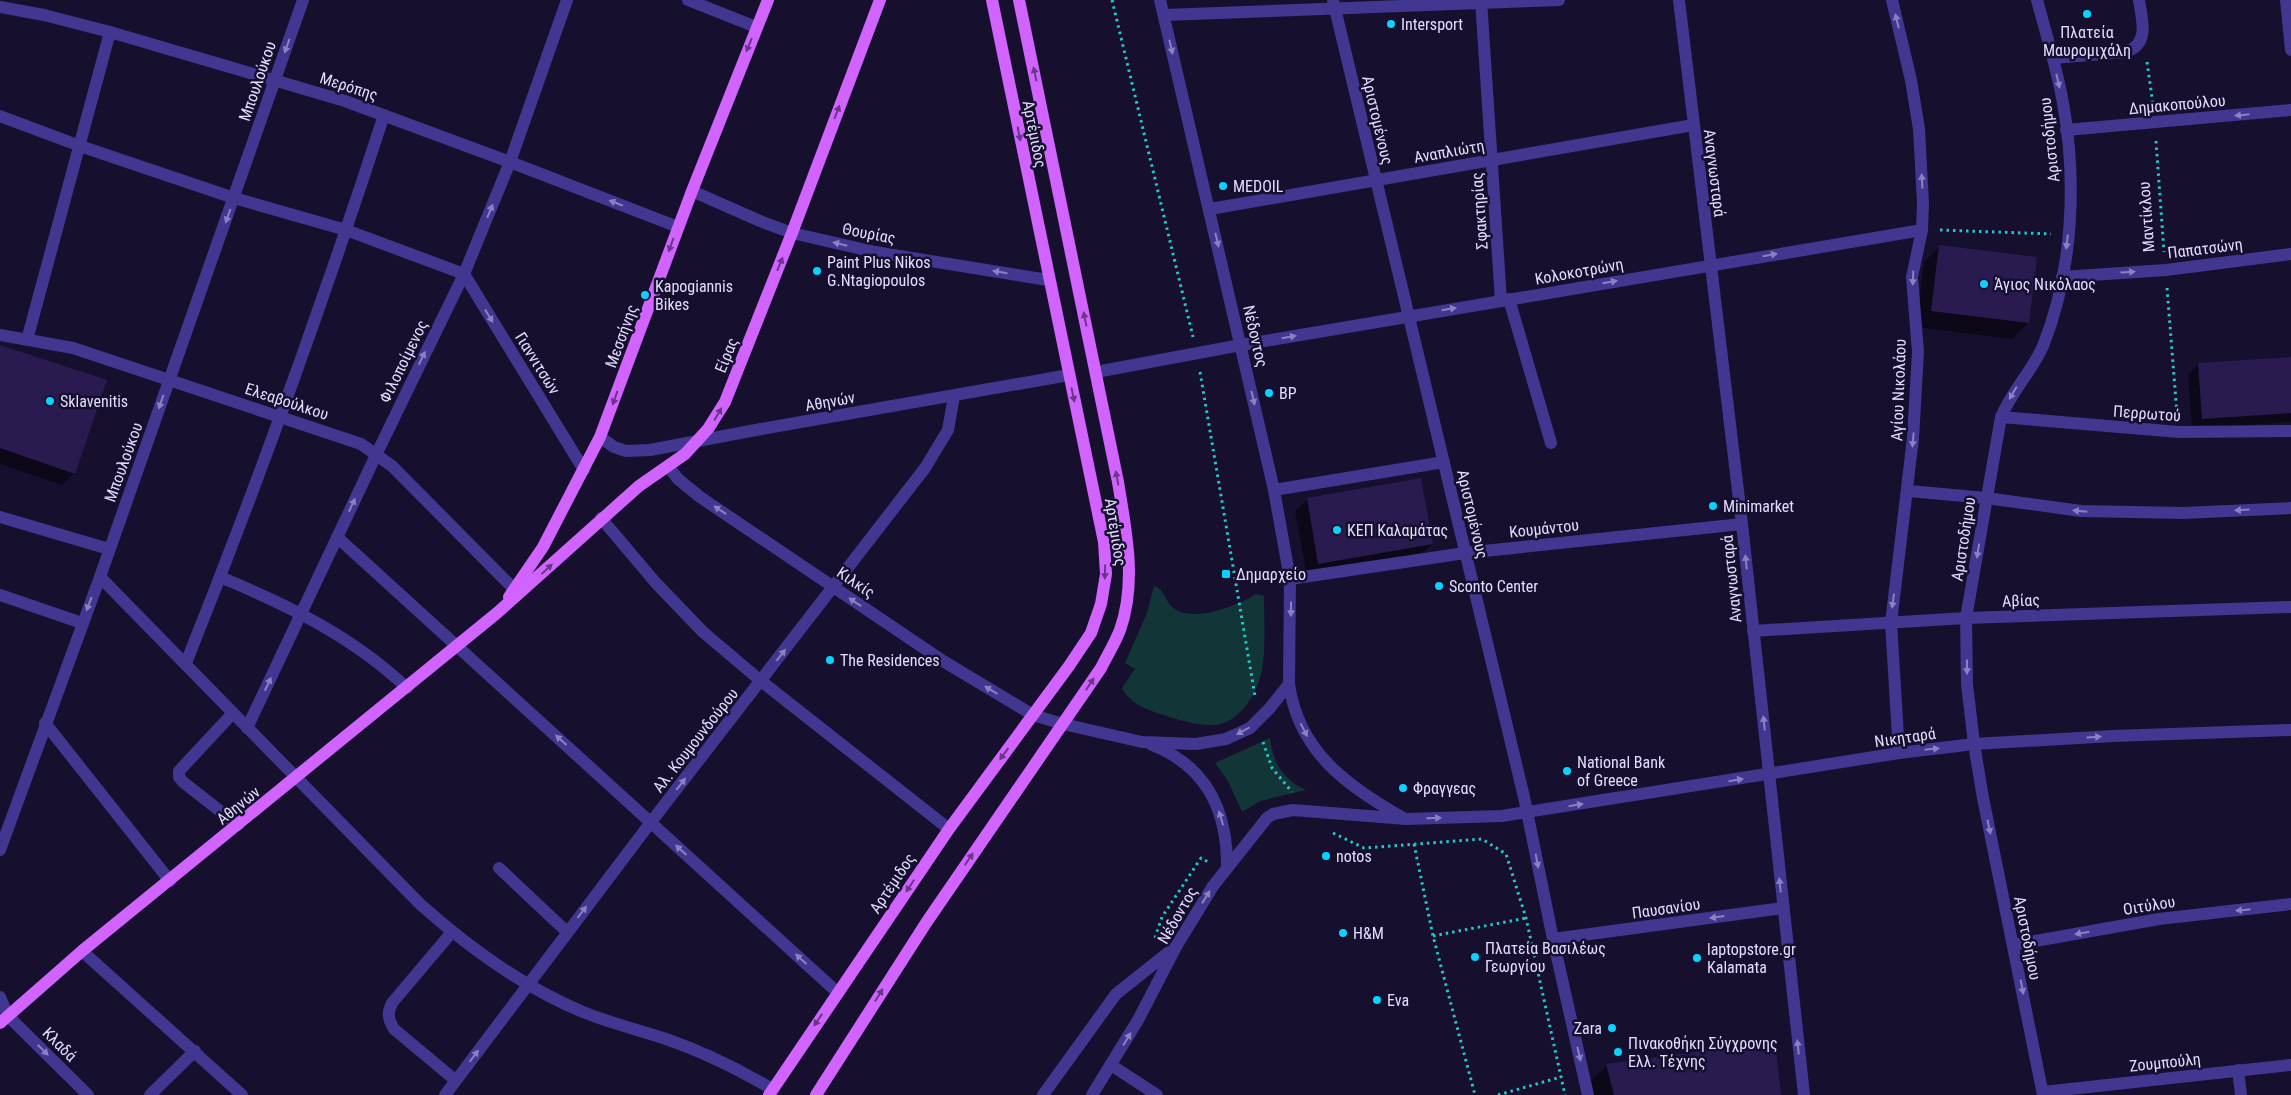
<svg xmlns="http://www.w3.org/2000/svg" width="2291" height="1095" font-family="'Roboto Condensed',sans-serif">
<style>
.green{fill:#123638}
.shadow{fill:#0007}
.building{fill:#291a50}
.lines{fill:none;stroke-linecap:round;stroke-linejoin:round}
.path{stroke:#26c5c8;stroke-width:3;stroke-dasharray:2.5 4;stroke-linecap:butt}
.minor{stroke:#413790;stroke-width:12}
.major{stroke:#d163ff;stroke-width:12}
.oneway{fill:#8a81c2}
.oneway2{fill:#6b358c}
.poi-dot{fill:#08d2ff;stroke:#170f2e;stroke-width:2}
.labels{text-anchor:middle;stroke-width:5;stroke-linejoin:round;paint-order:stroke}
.poi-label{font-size:16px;fill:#e3dcff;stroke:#170f2e;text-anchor:start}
.street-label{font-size:16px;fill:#e3dcff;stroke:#170f2e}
</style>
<rect width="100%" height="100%" fill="#170f2e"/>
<g class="green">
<path d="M 1154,586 C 1163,588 1165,599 1171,606 C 1190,625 1237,606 1256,594 L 1264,596 C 1264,621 1266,646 1262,670 C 1258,692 1240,723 1215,725 C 1201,726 1187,722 1173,718 C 1153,711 1133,708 1122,688 L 1135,669 L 1125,663 L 1147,613 Z"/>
<path d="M 1270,738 C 1273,762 1282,779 1306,790 L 1260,801 L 1242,812 L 1228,781 L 1215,763 Z"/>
</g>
<g class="shadow">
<path d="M 1940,246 L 2028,323 L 2012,339 L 1916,327 L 1924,262 Z"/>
<path d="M 0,346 L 74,473 L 62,485 L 0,464 Z"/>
<path d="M 2291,359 L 2291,422 L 2192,429 L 2188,375 L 2199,364 Z"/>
<path d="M 1308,499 L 1432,544 L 1419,556 L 1307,576 L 1295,511 Z"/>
<path d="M 1607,1065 L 1780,1095 L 1594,1095 L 1591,1081 Z"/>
</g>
<g class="building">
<path d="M 1939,245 L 2037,257 L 2029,323 L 1931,311 Z"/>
<path d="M 0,345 L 107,380 L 75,474 L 0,448 Z"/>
<path d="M 2291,357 L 2291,413 L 2202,419 L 2198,363 Z"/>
<path d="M 1421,478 L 1433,544 L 1318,564 L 1307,498 Z"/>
<path d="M 1775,1041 L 1781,1095 L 1614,1095 L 1606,1064 Z"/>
</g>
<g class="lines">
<g class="path">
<path d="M 1112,0 L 1193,337"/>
<path d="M 2147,62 L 2153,105"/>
<path d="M 2156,141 L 2164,252"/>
<path d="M 1940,230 L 2051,234"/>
<path d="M 2167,288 L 2177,414"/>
<path d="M 1200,372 L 1255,696"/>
<path d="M 1263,742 L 1272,768 L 1292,792"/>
<path d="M 1333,833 L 1364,848 L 1482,839 L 1506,854 L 1526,918 L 1565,1095"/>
<path d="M 1414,844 L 1433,936 L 1475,1095"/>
<path d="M 1433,936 L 1526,918"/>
<path d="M 1155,938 L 1162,917 L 1201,858 L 1208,862"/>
<path d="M 1498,1095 L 1561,1077"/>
</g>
<g class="minor">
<path d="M 688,0 L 756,27"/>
<path d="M 1160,0 L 1274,490 L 1290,579 L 1289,684 C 1299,753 1347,785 1403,818"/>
<path d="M 1333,0 L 1524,797 L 1553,939 L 1588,1095"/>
<path d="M 1481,0 L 1501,301"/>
<path d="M 1679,0 L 1742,524 L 1804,1095"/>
<path d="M 1892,0 L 1911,80 L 1919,129 L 1923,203 L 1922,230 L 1912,277 L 1918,352 L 1913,438 L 1891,623 L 1899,753"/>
<path d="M 2037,0 C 2046,34 2057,68 2063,103 C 2077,181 2073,271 2043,346 C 2032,371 2012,391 2001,417 L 1966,618 L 1967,684 L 1974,744 L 1983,798 L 2043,1095"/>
<path d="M 2286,0 L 2291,50"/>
<path d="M 0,7 L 44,15 L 110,32 L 345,101 L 510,162 L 678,227"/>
<path d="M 1164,15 L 1559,0"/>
<path d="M 2053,58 L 2126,52 C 2150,44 2142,20 2139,0"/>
<path d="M 0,116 L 80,146 L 234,198 L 346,230 L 464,274 L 584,470"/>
<path d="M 2066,130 L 2291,110"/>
<path d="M 692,191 L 760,221 L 792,233 L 875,252 L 1048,280"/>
<path d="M 1210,209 L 1693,125"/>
<path d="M 2062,277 L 2166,270 L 2291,254"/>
<path d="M 1509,299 L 1551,443"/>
<path d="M 0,335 L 73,348 L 361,444 L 392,466 L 514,589"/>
<path d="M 27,340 L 110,32"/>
<path d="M 1096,372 L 1241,345 L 1922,230"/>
<path d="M 2001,417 L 2179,432 L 2291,431"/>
<path d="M 600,437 L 614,447 L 626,451 L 650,450 L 761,429 L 1069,375"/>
<path d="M 668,466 L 678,479 L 700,497 L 943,661 L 1033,715 L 1063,724 L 1142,742 L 1196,744 L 1226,739 L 1250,728 L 1269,709 L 1289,684"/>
<path d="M 1274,490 L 1444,462"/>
<path d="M 1909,491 L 1986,498 L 2081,511 L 2183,513 L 2291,508"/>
<path d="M 0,517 L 109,549"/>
<path d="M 601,518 L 655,582 L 703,632 L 761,681 L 949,829"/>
<path d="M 337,537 L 837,992"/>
<path d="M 100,577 L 420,904 C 468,947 523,987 583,1012 C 610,1023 639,1030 666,1039 C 704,1052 738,1069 772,1089"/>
<path d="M 220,577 C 288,605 353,637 407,688"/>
<path d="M 1290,579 L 1465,553 L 1742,524"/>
<path d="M 0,595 L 82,623"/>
<path d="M 1753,631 L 1966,618 L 2291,607"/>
<path d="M 186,663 C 258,483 324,300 384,115"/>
<path d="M 233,713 L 179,771 L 179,777 L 183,782 L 238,825"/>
<path d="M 45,723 L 170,881"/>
<path d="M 247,728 L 377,453 L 464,274 L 510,162 L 567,0"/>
<path d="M 1152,745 C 1206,766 1227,809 1227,866"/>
<path d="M 0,850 L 100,577 L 303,0"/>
<path d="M 499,868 L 567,932"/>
<path d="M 452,932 L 392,1003 C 387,1013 388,1019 394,1029 L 455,1080"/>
<path d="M 1553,939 L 1783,908"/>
<path d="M 2013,945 L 2159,919 L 2291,904"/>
<path d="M 82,951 L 242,1095"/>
<path d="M 0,997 L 8,1016 L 88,1095"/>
<path d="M 1111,1065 L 1157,1095"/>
<path d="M 2238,1070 L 2241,1095"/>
<path d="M 2043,1092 L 2291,1065"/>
<path d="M 150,1095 L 195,1051"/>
<path d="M 445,1095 L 651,822 L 925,468 L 948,430 L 954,396"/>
<path d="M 1043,1095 L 1116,994 L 1174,948"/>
<path d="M 1092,1095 L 1138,1020 L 1177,945 L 1213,886 L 1267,818 L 1273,814 L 1293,810 L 1406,819 L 1502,816 L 1899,753 L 1974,744 L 2113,736 L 2291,730"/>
</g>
<g class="major">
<path d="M 509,597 L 543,547 L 600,437 L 692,191 L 768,0"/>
<path d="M 0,1023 L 82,951 L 497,613 L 639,486 L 685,454 L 708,429 L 725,402 L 792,233 L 880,0"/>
<path d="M 769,1095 L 949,829 L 1069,666 L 1091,633 L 1101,604 L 1106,574 L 1104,542 L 992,0"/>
<path d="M 816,1095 L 926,923 L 1101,668 C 1107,656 1115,643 1120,630 C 1137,582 1126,531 1118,482 L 1019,0"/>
</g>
</g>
<defs><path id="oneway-solid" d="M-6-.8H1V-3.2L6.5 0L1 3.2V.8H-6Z" transform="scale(1.25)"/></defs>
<g class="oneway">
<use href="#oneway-solid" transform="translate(1897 21) rotate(-104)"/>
<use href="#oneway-solid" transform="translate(287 46) rotate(110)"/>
<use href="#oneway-solid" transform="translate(1171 47) rotate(77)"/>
<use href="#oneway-solid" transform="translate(2058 81) rotate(77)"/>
<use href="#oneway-solid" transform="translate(2242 115) rotate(174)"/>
<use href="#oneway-solid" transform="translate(1922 181) rotate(-93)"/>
<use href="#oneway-solid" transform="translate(616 203) rotate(-159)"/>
<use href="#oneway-solid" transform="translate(490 211) rotate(-68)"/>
<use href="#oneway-solid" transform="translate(228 216) rotate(110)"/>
<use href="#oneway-solid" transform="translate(1217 240) rotate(77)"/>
<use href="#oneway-solid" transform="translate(2067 242) rotate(97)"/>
<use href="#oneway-solid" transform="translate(840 244) rotate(-167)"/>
<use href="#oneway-solid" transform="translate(1770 255) rotate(-10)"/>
<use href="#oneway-solid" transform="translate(1000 272) rotate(-171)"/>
<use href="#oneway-solid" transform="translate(2128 272) rotate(-4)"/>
<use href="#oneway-solid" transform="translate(1913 278) rotate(92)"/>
<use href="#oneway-solid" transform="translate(1610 282) rotate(-10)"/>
<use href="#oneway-solid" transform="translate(1449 309) rotate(-9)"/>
<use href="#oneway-solid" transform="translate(489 316) rotate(58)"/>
<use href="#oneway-solid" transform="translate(1289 337) rotate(-10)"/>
<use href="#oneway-solid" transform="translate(422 358) rotate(-64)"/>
<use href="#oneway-solid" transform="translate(2013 393) rotate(120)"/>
<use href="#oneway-solid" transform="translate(1253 398) rotate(77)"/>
<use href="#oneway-solid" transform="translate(161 402) rotate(110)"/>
<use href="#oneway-solid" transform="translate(1913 440) rotate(95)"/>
<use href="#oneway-solid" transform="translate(352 505) rotate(-65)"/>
<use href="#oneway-solid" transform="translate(720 510) rotate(-146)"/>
<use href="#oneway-solid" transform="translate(2242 510) rotate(177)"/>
<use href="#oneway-solid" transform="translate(2080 511) rotate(-175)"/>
<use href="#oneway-solid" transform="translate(1978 551) rotate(99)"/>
<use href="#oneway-solid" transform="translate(1746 562) rotate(-96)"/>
<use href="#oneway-solid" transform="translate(1893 601) rotate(98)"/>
<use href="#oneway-solid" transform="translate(855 602) rotate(-146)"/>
<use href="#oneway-solid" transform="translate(89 604) rotate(111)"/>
<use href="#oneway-solid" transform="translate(1291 609) rotate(90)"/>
<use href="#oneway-solid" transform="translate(781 655) rotate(-52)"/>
<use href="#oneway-solid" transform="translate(1967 667) rotate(90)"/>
<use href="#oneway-solid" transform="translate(268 684) rotate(-65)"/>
<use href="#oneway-solid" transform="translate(991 690) rotate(-149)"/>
<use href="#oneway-solid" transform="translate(1764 723) rotate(-96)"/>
<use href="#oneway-solid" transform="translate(1304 730) rotate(63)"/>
<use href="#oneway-solid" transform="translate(1243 731) rotate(151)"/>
<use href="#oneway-solid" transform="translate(2094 737) rotate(-3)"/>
<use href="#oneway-solid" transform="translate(561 740) rotate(-138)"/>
<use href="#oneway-solid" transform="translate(1932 749) rotate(-6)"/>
<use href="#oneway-solid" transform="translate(1736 780) rotate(-9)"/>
<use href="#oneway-solid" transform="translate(681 784) rotate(-52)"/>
<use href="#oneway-solid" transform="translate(1576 805) rotate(-9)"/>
<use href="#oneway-solid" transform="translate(1221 818) rotate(-107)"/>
<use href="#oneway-solid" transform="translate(1434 818) rotate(-2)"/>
<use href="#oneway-solid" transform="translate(1989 827) rotate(78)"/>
<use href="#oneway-solid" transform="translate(681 850) rotate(-138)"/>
<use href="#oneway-solid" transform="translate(1537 861) rotate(79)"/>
<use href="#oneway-solid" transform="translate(1780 885) rotate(-96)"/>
<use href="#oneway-solid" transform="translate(1206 897) rotate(-58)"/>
<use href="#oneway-solid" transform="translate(2243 910) rotate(174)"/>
<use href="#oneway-solid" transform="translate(582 912) rotate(-53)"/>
<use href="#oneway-solid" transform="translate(1717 917) rotate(172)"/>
<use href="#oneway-solid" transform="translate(2082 933) rotate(170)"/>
<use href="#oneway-solid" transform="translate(801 959) rotate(-138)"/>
<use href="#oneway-solid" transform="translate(2022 987) rotate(79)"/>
<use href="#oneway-solid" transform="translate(1127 1039) rotate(-59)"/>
<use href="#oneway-solid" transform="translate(1798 1047) rotate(-96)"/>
<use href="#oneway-solid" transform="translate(43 1050) rotate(45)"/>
<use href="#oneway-solid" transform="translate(1579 1054) rotate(77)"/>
<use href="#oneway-solid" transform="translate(474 1056) rotate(-53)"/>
</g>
<g class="oneway2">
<use href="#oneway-solid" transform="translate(749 45) rotate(112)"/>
<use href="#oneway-solid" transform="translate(1035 74) rotate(-102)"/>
<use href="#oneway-solid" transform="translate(837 112) rotate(-69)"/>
<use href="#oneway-solid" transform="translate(1019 134) rotate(79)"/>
<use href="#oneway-solid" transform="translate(671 245) rotate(110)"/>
<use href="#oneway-solid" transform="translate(780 264) rotate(-68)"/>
<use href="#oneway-solid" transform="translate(1085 319) rotate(-102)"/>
<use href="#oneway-solid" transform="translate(1073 395) rotate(78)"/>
<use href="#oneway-solid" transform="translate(615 398) rotate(110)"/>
<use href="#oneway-solid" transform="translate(718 414) rotate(-60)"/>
<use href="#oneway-solid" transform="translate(1117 478) rotate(-101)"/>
<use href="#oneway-solid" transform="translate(547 569) rotate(-43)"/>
<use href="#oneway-solid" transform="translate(1105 572) rotate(91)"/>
<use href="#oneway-solid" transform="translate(1090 684) rotate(-56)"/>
<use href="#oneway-solid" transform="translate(1004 754) rotate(126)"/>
<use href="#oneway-solid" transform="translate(969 859) rotate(-56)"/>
<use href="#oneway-solid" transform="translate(910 886) rotate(124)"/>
<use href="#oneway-solid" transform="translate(879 995) rotate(-58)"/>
<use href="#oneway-solid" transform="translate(818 1020) rotate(124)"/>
</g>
<g class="poi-dot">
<circle cx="2087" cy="14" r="5"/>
<circle cx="1391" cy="24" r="5"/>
<circle cx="1223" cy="186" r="5"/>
<circle cx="817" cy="271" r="5"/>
<circle cx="1984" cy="284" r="5"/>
<circle cx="645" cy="295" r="5"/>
<circle cx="1269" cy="393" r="5"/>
<circle cx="50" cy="401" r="5"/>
<circle cx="1713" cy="506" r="5"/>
<circle cx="1337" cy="530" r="5"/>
<rect x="1221" y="569" width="10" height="10" rx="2.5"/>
<circle cx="1439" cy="586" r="5"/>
<circle cx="830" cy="660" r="5"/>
<circle cx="1567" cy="771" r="5"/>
<circle cx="1403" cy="788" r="5"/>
<circle cx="1326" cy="856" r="5"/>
<circle cx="1343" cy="933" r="5"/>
<circle cx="1475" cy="957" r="5"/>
<circle cx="1697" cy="958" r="5"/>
<circle cx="1377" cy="1000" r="5"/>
<circle cx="1612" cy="1028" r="5"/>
<circle cx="1618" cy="1052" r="5"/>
</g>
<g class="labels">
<g class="poi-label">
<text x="1401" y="30">Intersport</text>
<text x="2087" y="38" text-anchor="middle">Πλατεία<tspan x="2087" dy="18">Μαυρομιχάλη</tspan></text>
<text x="1233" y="192">MEDOIL</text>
<text x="827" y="268">Paint Plus Nikos<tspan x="827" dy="18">G.Ntagiopoulos</tspan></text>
<text x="1994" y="290">Άγιος Νικόλαος</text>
<text x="655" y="292">Kapogiannis<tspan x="655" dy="18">Bikes</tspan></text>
<text x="1279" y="399">BP</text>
<text x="60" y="407">Sklavenitis</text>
<text x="1723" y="512">Minimarket</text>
<text x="1347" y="536">ΚΕΠ Καλαμάτας</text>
<text x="1236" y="580">Δημαρχείο</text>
<text x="1449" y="592">Sconto Center</text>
<text x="840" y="666">The Residences</text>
<text x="1577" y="768">National Bank<tspan x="1577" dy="18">of Greece</tspan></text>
<text x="1413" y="794">Φραγγεας</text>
<text x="1336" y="862">notos</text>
<text x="1353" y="939">H&amp;M</text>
<text x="1485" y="954">Πλατεία Βασιλέως<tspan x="1485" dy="18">Γεωργίου</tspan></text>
<text x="1707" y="955">laptopstore.gr<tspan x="1707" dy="18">Kalamata</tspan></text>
<text x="1387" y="1006">Eva</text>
<text x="1602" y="1034" text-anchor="end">Zara</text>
<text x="1628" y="1049">Πινακοθήκη Σύγχρονης<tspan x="1628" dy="18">Ελλ. Τέχνης</tspan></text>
</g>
<g class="street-label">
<text transform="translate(257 81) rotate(-71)" y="6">Μπουλούκου</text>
<text transform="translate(349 86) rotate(18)" y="6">Μερόπης</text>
<text transform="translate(2177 104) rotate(-5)" y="6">Δημακοπούλου</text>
<text transform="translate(1378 120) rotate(77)" y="6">Αριστομένους</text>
<text transform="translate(1035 134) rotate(79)" y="6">Αρτέμιδος</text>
<text transform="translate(2049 140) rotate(-96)" y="6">Αριστοδήμου</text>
<text transform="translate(1449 151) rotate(-10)" y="6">Αναπλιώτη</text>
<text transform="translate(1715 173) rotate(83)" y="6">Αναγνωσταρά</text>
<text transform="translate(1479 211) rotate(-94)" y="6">Σφακτηρίας</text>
<text transform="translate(2146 217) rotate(-94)" y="6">Μαντίκλου</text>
<text transform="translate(869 233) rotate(11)" y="6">Θουρίας</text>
<text transform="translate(2205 248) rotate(-7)" y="6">Παπατσώνη</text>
<text transform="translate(1579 271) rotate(-10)" y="6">Κολοκοτρώνη</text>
<text transform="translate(621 336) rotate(-70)" y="6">Μεσσήνης</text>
<text transform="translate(1256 336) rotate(77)" y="6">Νέδοντος</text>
<text transform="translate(726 355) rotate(-68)" y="6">Είρας</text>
<text transform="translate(403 361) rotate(-64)" y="6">Φιλοποίμενος</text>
<text transform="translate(538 363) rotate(58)" y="6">Γιαννιτσών</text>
<text transform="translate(1898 390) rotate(-88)" y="6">Αγίου Νικολάου</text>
<text transform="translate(287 401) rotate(18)" y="6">Ελεαβούλκου</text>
<text transform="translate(830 401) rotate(-10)" y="6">Αθηνών</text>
<text transform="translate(2147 413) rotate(4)" y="6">Περρωτού</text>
<text transform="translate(123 462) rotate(-70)" y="6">Μπουλούκου</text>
<text transform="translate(1473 514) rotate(77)" y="6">Αριστομένους</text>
<text transform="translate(1544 528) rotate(-6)" y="6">Κουμάντου</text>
<text transform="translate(1116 532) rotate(81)" y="6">Αρτέμιδος</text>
<text transform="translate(1963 539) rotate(-81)" y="6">Αριστοδήμου</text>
<text transform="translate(1731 579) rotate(-96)" y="6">Αναγνωσταρά</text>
<text transform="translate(856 582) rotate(34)" y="6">Κιλκίς</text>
<text transform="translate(2021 600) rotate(-2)" y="6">Αβίας</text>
<text transform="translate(1905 737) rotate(-8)" y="6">Νικηταρά</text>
<text transform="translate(695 740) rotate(-52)" y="6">Αλ. Κουμουνδούρου</text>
<text transform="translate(238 805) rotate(-39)" y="6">Αθηνών</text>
<text transform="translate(892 883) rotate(-56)" y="6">Αρτέμιδος</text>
<text transform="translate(2149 905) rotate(-9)" y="6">Οιτύλου</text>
<text transform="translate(1666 908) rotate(-8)" y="6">Παυσανίου</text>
<text transform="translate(1177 915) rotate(-60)" y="6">Νέδοντος</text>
<text transform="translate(2028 938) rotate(79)" y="6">Αριστοδήμου</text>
<text transform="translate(60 1044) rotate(45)" y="6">Κλαδά</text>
<text transform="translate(2165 1062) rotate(-6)" y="6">Ζουμπούλη</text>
</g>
</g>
</svg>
